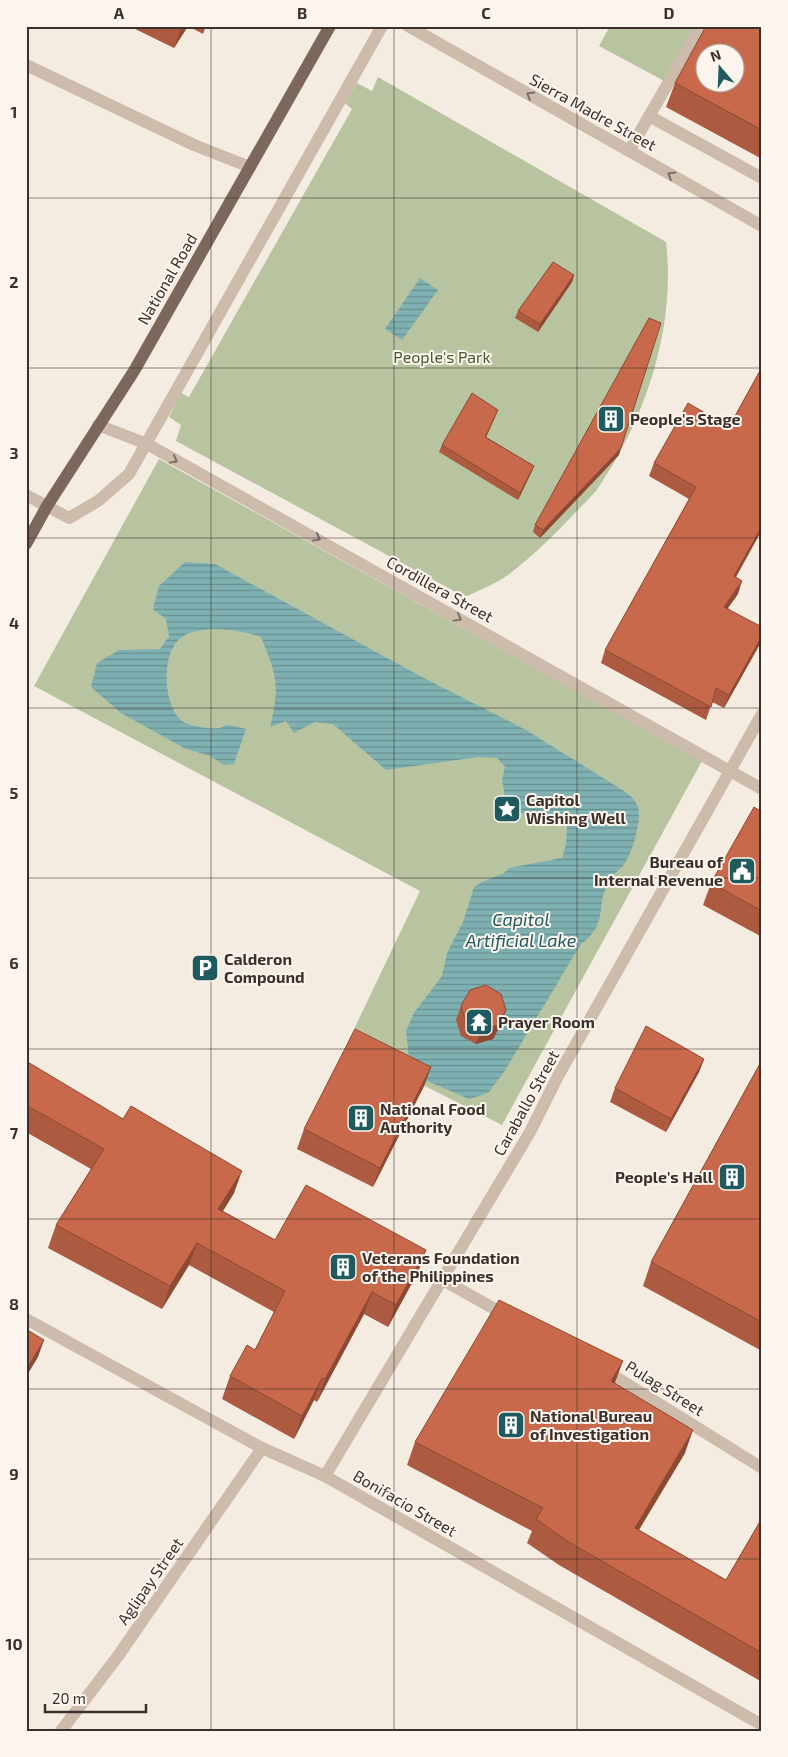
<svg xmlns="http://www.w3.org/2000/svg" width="788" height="1757" font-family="'Exo 2',sans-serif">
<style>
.park{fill:#b8c4a0}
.water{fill:url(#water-rules)}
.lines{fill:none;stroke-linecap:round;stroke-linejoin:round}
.minor{stroke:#cdbbac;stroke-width:12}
.major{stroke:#7d675c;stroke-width:12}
.wall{fill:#ac5a40}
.shaded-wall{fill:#8c4a34}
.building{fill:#c8694b;stroke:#8c4a34;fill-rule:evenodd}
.oneway{stroke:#7d6f65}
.grid{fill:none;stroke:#3b302b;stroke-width:1;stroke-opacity:0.55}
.labels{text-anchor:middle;stroke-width:4;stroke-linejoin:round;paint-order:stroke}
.street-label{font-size:16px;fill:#3b302b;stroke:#fbf5ee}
.park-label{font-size:16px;fill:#4a5a2e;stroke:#fbf5ee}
.poi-label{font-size:16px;font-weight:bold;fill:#3b302b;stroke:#fbf5ee;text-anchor:start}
.water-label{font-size:18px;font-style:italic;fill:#1f5a5e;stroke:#fbf5ee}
.neatline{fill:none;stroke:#3b302b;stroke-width:2}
.grid-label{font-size:16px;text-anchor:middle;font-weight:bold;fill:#3b302b}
</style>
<defs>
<pattern id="water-rules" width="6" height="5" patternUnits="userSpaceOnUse" patternTransform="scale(1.25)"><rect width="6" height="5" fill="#7fb0b2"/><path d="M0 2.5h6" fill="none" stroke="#699091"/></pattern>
</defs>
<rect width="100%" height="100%" fill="#f4ebe1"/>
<g class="park">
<path d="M 610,26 L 699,26 L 668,83 L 599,46 Z"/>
<path d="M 378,77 L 666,242 C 676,327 646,418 598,488 C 592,497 582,505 575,513 C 554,535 532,557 508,575 C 496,584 479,590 465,597 L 176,441 L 181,425 L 169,417 L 181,393 L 189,397 L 352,109 L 345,103 L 357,83 L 372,91 Z"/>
<path d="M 159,459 L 702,761 L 502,1125 L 346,1046 L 420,891 L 34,686 Z"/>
</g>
<g class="water">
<path d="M 420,278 L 438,290 L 402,340 L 385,329 Z"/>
<path d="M 185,562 L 215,564 L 422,677 L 526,730 L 616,786 C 624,791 635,797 638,807 C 642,820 632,855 623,866 C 617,872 612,875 608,883 C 595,909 609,923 581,944 L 504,1072 L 488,1093 L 469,1099 L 427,1081 L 410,1068 L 406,1031 L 414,1013 L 442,976 L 447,953 L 463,922 L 474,887 L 482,882 L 504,873 L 509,868 L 562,858 L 566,844 L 567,826 L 507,809 L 502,780 L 505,767 L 497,758 L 478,757 L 386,770 L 333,724 L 315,722 L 294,733 L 286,721 L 270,727 C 280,685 277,676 261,637 C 241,630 201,624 182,637 C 160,652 163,706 182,721 C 191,727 209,729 220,728 C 220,728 226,725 227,725 C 233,725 240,728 246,729 L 234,764 L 224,765 L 210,756 L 184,748 L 121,713 L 91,687 L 97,663 L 119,650 L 160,649 L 169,636 L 166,619 L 153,609 L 159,586 Z"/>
</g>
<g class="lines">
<g class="minor">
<path d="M 408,26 L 762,226"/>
<path d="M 26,65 L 194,145 L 250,167"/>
<path d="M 649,116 L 762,178"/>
<path d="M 629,151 L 701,26"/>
<path d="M 98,425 L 147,444 L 762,789"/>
<path d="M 26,495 L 69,518 L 98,501 L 129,474 L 382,26"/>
<path d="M 443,1280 L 509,1317"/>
<path d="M 26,1319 L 262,1448 L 325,1476 L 762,1725"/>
<path d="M 603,1369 L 762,1468"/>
<path d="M 325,1476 L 530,1132 L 558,1076 L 762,714"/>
<path d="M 61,1731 L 118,1656 L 262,1448"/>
</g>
<path class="major" d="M 26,544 L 47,506 L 134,371 L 330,26"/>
</g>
<g class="wall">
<path d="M 129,26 L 206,26 L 203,34 L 188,26 L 174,48 Z"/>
<path d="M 762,26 L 762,159 L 666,107 L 675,83 Z"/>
<path d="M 574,275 L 572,282 L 538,332 L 515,318 L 518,311 Z"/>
<path d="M 762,367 L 762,537 L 759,535 L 736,577 L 738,594 L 728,608 L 761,642 L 724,708 L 712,702 L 706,720 L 601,663 L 605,650 L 689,499 L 649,476 L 654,463 L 729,427 Z"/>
<path d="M 495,417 L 486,437 L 534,466 L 531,473 L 518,500 L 439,452 L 442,445 Z"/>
<path d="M 619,455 L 540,538 L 533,532 L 535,525 Z"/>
<path d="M 762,812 L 762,937 L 703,905 L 711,883 Z"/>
<path d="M 461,1006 L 506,1010 L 501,1024 L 493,1039 L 476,1044 L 461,1036 L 456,1020 Z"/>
<path d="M 704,1059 L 699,1072 L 666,1132 L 610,1102 L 615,1088 Z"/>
<path d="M 762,1060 L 762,1351 L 643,1286 L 651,1262 Z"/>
<path d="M 26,1061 L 234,1193 L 223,1211 L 275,1240 L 426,1250 L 418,1272 L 388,1327 L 364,1314 L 317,1402 L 314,1400 L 294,1439 L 222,1399 L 230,1376 L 255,1350 L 274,1312 L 189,1265 L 162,1309 L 48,1248 L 56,1225 L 91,1169 L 26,1132 Z"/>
<path d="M 431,1067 L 424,1086 L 373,1187 L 297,1149 L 304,1129 Z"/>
<path d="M 615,1384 L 685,1453 L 639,1530 L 726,1580 L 762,1518 L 762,1682 L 559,1565 L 527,1543 L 532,1531 L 407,1465 L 415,1442 Z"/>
</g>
<g class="shaded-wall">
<path d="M 182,26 L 188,26 L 174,48 Z"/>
<path d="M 574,275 L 572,282 L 538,332 L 540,324 Z"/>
<path d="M 498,410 L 495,417 L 483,444 L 485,437 Z"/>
<path d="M 621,448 L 619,455 L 540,538 L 543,530 Z"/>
<path d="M 534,466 L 531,473 L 518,500 L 520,493 Z"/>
<path d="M 762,526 L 759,535 L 729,589 L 734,576 Z"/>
<path d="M 742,581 L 738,594 L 719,620 L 724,607 Z"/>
<path d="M 762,636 L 761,642 L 724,708 L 729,695 Z"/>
<path d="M 506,1010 L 501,1024 L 493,1039 L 476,1044 L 481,1030 Z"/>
<path d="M 704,1059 L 699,1072 L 666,1132 L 671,1119 Z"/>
<path d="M 431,1067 L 424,1086 L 373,1187 L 380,1168 Z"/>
<path d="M 242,1171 L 234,1193 L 210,1231 L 218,1209 Z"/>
<path d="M 197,1243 L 189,1265 L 162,1309 L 170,1286 Z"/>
<path d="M 426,1250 L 418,1272 L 388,1327 L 396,1305 Z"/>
<path d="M 372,1292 L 364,1314 L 317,1402 L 325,1379 Z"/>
<path d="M 44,1340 L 38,1357 L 26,1377 L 26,1370 Z"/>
<path d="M 623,1361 L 614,1385 L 611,1381 Z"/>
<path d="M 322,1378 L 314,1400 L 294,1439 L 302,1416 Z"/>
<path d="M 693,1430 L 685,1453 L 626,1551 L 635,1528 Z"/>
</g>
<g class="building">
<path d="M 706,26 L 762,26 L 762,130 L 675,83 ZM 706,52 L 736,52 L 736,82 L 706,82 Z"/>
<path d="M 553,262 L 574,275 L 540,324 L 518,311 Z"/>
<path d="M 649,318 L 661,323 L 621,448 L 543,530 L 535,525 Z"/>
<path d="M 762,367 L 762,526 L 734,576 L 742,581 L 724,607 L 762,627 L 762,636 L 729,695 L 716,688 L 711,707 L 605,650 L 696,487 L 654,463 L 688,403 L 729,427 Z"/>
<path d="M 472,393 L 498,410 L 485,437 L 534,466 L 520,493 L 442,445 Z"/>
<path d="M 754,807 L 762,812 L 762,911 L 711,883 Z"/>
<path d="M 486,985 L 501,994 L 506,1010 L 498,1025 L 481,1030 L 466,1022 L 461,1006 L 470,990 Z"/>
<path d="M 646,1026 L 704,1059 L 671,1119 L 615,1088 Z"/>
<path d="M 355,1029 L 431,1067 L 380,1168 L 304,1129 Z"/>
<path d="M 762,1060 L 762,1322 L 651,1262 Z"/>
<path d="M 26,1061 L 123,1119 L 131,1106 L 242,1171 L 218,1209 L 275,1240 L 306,1185 L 426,1250 L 396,1305 L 372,1292 L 325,1379 L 322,1378 L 302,1416 L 230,1376 L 247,1345 L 255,1350 L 285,1291 L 197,1243 L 170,1286 L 56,1225 L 104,1149 L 26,1105 Z"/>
<path d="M 499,1300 L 623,1361 L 611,1381 L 693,1430 L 635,1528 L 726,1580 L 762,1518 L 762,1653 L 567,1541 L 536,1519 L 543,1508 L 415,1442 Z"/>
<path d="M 26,1329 L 44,1340 L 26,1370 Z"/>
</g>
<defs><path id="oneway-chevron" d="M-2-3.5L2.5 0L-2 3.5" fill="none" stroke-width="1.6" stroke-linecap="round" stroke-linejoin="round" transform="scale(1.25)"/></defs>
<g class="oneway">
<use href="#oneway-chevron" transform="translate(530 95) rotate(-150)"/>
<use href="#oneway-chevron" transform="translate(671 175) rotate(-150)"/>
<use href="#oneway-chevron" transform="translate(174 460) rotate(29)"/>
<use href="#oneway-chevron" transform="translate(317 538) rotate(29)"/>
<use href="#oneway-chevron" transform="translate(458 618) rotate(29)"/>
</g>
<path class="grid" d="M 211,26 L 211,1731M 394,26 L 394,1731M 577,26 L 577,1731M 26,198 L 762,198M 26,368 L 762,368M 26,538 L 762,538M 26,708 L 762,708M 26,878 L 762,878M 26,1049 L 762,1049M 26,1219 L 762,1219M 26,1389 L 762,1389M 26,1559 L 762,1559"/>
<defs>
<g id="building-square" transform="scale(1.4375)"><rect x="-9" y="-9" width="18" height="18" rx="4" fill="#1f5a5e" stroke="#fbf5ee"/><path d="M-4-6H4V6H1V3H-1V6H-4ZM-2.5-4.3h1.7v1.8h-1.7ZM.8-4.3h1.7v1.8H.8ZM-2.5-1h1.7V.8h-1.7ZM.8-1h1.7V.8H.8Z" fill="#fff"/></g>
<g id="sight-square" transform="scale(1.4375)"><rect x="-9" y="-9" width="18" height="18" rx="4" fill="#1f5a5e" stroke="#fbf5ee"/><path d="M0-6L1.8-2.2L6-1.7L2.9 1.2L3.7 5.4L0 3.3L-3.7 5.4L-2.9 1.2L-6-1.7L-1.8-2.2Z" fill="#fff"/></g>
<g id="civic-square" transform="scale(1.4375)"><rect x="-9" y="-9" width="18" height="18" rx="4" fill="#1f5a5e" stroke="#fbf5ee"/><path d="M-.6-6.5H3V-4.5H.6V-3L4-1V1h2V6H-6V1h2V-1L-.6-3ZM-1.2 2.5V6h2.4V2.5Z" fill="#fff"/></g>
<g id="parking-square" transform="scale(1.4375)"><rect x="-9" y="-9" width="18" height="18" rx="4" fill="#1f5a5e" stroke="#fbf5ee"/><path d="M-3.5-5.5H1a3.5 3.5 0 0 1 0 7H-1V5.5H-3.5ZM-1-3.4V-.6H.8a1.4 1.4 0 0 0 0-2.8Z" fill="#fff"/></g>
<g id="temple-square" transform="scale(1.4375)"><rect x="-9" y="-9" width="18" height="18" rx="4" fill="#1f5a5e" stroke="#fbf5ee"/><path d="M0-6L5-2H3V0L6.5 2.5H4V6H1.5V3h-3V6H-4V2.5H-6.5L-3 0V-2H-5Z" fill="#fff"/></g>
</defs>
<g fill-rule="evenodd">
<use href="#building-square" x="611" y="419"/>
<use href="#sight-square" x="507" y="809"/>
<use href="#civic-square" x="742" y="871"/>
<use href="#parking-square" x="205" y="968"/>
<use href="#temple-square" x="479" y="1022"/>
<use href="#building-square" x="361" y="1118"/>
<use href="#building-square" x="732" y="1177"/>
<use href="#building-square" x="343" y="1267"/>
<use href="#building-square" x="511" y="1425"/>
</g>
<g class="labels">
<g class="street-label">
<text transform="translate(593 112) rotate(29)" y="6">Sierra Madre Street</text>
<text transform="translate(167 279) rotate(-60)" y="6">National Road</text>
<text transform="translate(440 589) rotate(29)" y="6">Cordillera Street</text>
<text transform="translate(526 1103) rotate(-61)" y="6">Caraballo Street</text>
<text transform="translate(665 1388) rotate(32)" y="6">Pulag Street</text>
<text transform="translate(405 1503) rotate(30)" y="6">Bonifacio Street</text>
<text transform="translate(150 1581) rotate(-55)" y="6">Aglipay Street</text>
</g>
<g class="park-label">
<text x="442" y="363">People's Park</text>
</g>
<g class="poi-label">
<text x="630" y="425">People's Stage</text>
<text x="526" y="806">Capitol<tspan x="526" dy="18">Wishing Well</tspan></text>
<text x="723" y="868" text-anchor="end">Bureau of<tspan x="723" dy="18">Internal Revenue</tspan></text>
<text x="224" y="965">Calderon<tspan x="224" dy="18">Compound</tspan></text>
<text x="498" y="1028">Prayer Room</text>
<text x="380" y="1115">National Food<tspan x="380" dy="18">Authority</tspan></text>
<text x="713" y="1183" text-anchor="end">People's Hall</text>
<text x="362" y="1264">Veterans Foundation<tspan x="362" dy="18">of the Philippines</tspan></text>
<text x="530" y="1422">National Bureau<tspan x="530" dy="18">of Investigation</tspan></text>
</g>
<g class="water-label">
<text x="521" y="926">Capitol<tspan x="521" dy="21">Artificial Lake</tspan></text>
</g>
</g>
<rect width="788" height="1757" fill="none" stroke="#fbf5ee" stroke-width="55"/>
<g transform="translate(720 68) rotate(341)"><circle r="24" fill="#fbf5ee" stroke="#aea6a0"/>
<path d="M0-4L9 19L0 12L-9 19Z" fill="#1f5a5e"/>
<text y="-8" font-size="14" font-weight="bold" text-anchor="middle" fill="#3b302b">N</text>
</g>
<path d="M45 1704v8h101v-8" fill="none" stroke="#3b302b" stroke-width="2.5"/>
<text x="52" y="1704" font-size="15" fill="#3b302b" stroke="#fbf5ee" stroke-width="4" paint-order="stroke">20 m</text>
<rect x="28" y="28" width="732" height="1702" class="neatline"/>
<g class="grid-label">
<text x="119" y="19">A</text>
<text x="302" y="19">B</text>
<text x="486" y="19">C</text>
<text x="669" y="19">D</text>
<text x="14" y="118">1</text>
<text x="14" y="288">2</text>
<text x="14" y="459">3</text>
<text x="14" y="629">4</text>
<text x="14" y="799">5</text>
<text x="14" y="969">6</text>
<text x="14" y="1139">7</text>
<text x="14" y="1310">8</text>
<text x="14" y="1480">9</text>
<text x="14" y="1650">10</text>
</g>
</svg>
